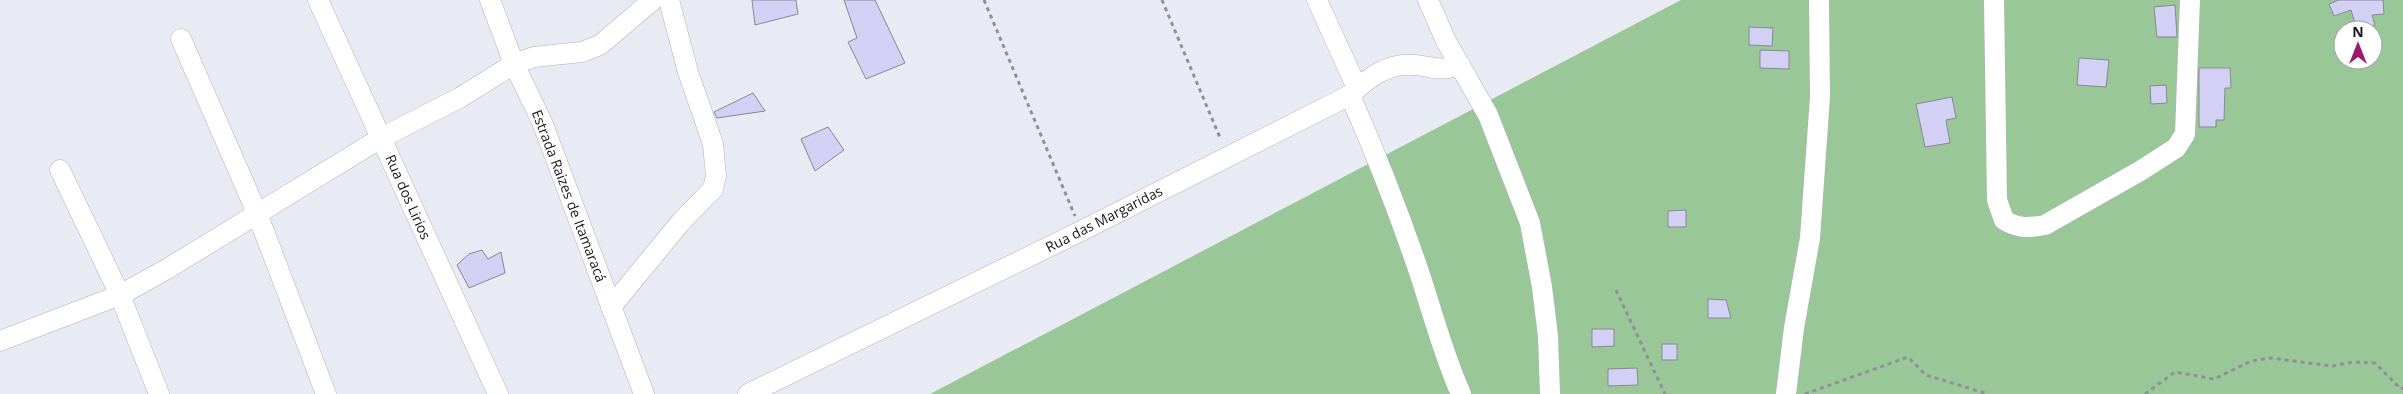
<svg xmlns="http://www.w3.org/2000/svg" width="2403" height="394" font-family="'Open Sans',sans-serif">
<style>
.green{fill:#99c797;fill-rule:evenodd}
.building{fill:#d3d0f6;stroke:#888890}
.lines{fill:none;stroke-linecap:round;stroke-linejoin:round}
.minor-casing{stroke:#b0b2bb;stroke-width:21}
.path{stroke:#909198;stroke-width:3;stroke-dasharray:4 4;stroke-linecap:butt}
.minor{stroke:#fff;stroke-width:20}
.labels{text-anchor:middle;stroke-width:4.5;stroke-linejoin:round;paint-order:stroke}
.street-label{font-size:14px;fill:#17171b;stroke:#fff}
</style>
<rect width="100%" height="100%" fill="#e8ebf4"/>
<path class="green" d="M 1681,0 L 2403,0 L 2403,394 L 930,394 ZM 2343,30 L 2373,30 L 2373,60 L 2343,60 Z"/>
<g class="building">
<path d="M 752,0 L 796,0 L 798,14 L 755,25 Z"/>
<path d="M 844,0 L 875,0 L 905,63 L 866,79 L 848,42 L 857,38 Z"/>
<path d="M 2339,0 L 2383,0 L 2384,14 L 2372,15 L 2375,25 L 2357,30 L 2351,10 L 2334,16 L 2329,4 Z"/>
<path d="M 2175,5 L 2177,37 L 2157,37 L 2154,7 Z"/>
<path d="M 1749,27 L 1773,28 L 1772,46 L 1749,45 Z"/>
<path d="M 1760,50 L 1789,51 L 1789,69 L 1760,68 Z"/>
<path d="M 2079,58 L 2109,60 L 2106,87 L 2077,85 Z"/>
<path d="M 2199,68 L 2230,68 L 2231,88 L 2225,88 L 2224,120 L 2216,120 L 2216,127 L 2199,127 Z"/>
<path d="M 2166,85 L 2167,103 L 2151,104 L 2150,86 Z"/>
<path d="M 753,93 L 765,111 L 717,118 L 714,112 Z"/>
<path d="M 1952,97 L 1956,118 L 1946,120 L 1950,143 L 1925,147 L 1916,104 Z"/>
<path d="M 828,127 L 844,150 L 815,171 L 801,139 Z"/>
<path d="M 1686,210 L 1686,227 L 1668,227 L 1668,211 Z"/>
<path d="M 482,250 L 488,259 L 501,252 L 505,273 L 469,288 L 457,265 L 469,254 Z"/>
<path d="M 1708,299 L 1726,300 L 1731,318 L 1708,318 Z"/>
<path d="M 1592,329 L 1614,329 L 1614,346 L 1592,347 Z"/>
<rect x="1662" y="344" width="15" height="16"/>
<path d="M 1637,368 L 1638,385 L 1608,386 L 1608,369 Z"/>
</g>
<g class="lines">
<g class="minor-casing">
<g id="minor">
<path d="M 318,0 L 498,394"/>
<path d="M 490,0 L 514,64 L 542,122 L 644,394"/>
<path d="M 1317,0 L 1357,88"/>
<path d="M 1428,0 L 1446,41 L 1488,115 L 1530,223 L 1542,287 L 1548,336 L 1550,394"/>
<path d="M 1994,0 L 1997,200 L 2004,220 C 2019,229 2029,228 2045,225 L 2140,171 L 2176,148 L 2185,134 L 2190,0"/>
<path d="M 181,39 L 257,213 L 326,394"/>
<path d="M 1350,95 C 1375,152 1398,210 1418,269 C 1432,310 1443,354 1461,394"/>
<path d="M 60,170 L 120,295 L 159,394"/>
<path d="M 611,307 L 680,223 L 713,189 L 716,176 L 713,144 L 688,72 L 669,0"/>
<path d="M 0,341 L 120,295 L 167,269 L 381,138 L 461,97 L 514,64 L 534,57 L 582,52 L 600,45 L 653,0"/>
<path d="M 748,394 L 1081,231 L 1350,95 C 1368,78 1388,62 1415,65 C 1436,67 1437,72 1460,65"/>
<path d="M 1786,394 L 1794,328 L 1810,238 L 1820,97 L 1819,0"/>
</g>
</g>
<g class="path">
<path d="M 984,0 L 1075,216"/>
<path d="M 1162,0 L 1221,140"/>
<path d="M 1616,290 L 1665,394"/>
<path d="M 1805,394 L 1908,357 L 1926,375 L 1988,394"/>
<path d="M 2145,394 L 2175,372 L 2214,379 L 2251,361 L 2271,358 L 2332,366 L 2354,362 L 2375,363 L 2401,389 L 2403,388"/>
</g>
<use href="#minor" class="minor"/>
</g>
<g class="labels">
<g class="street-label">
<text transform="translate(569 196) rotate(69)" y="5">Estrada Raizes de Itamaracá</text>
<text transform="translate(408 197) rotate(66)" y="5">Rua dos Lirios</text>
<text transform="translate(1104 219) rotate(-27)" y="5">Rua das Margaridas</text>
</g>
</g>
<g transform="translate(2358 45)"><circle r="24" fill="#ffffff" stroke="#a2a2a4"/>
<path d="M0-4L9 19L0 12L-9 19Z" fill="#9c196c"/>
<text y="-8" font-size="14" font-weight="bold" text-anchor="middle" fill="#17171b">N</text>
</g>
</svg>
